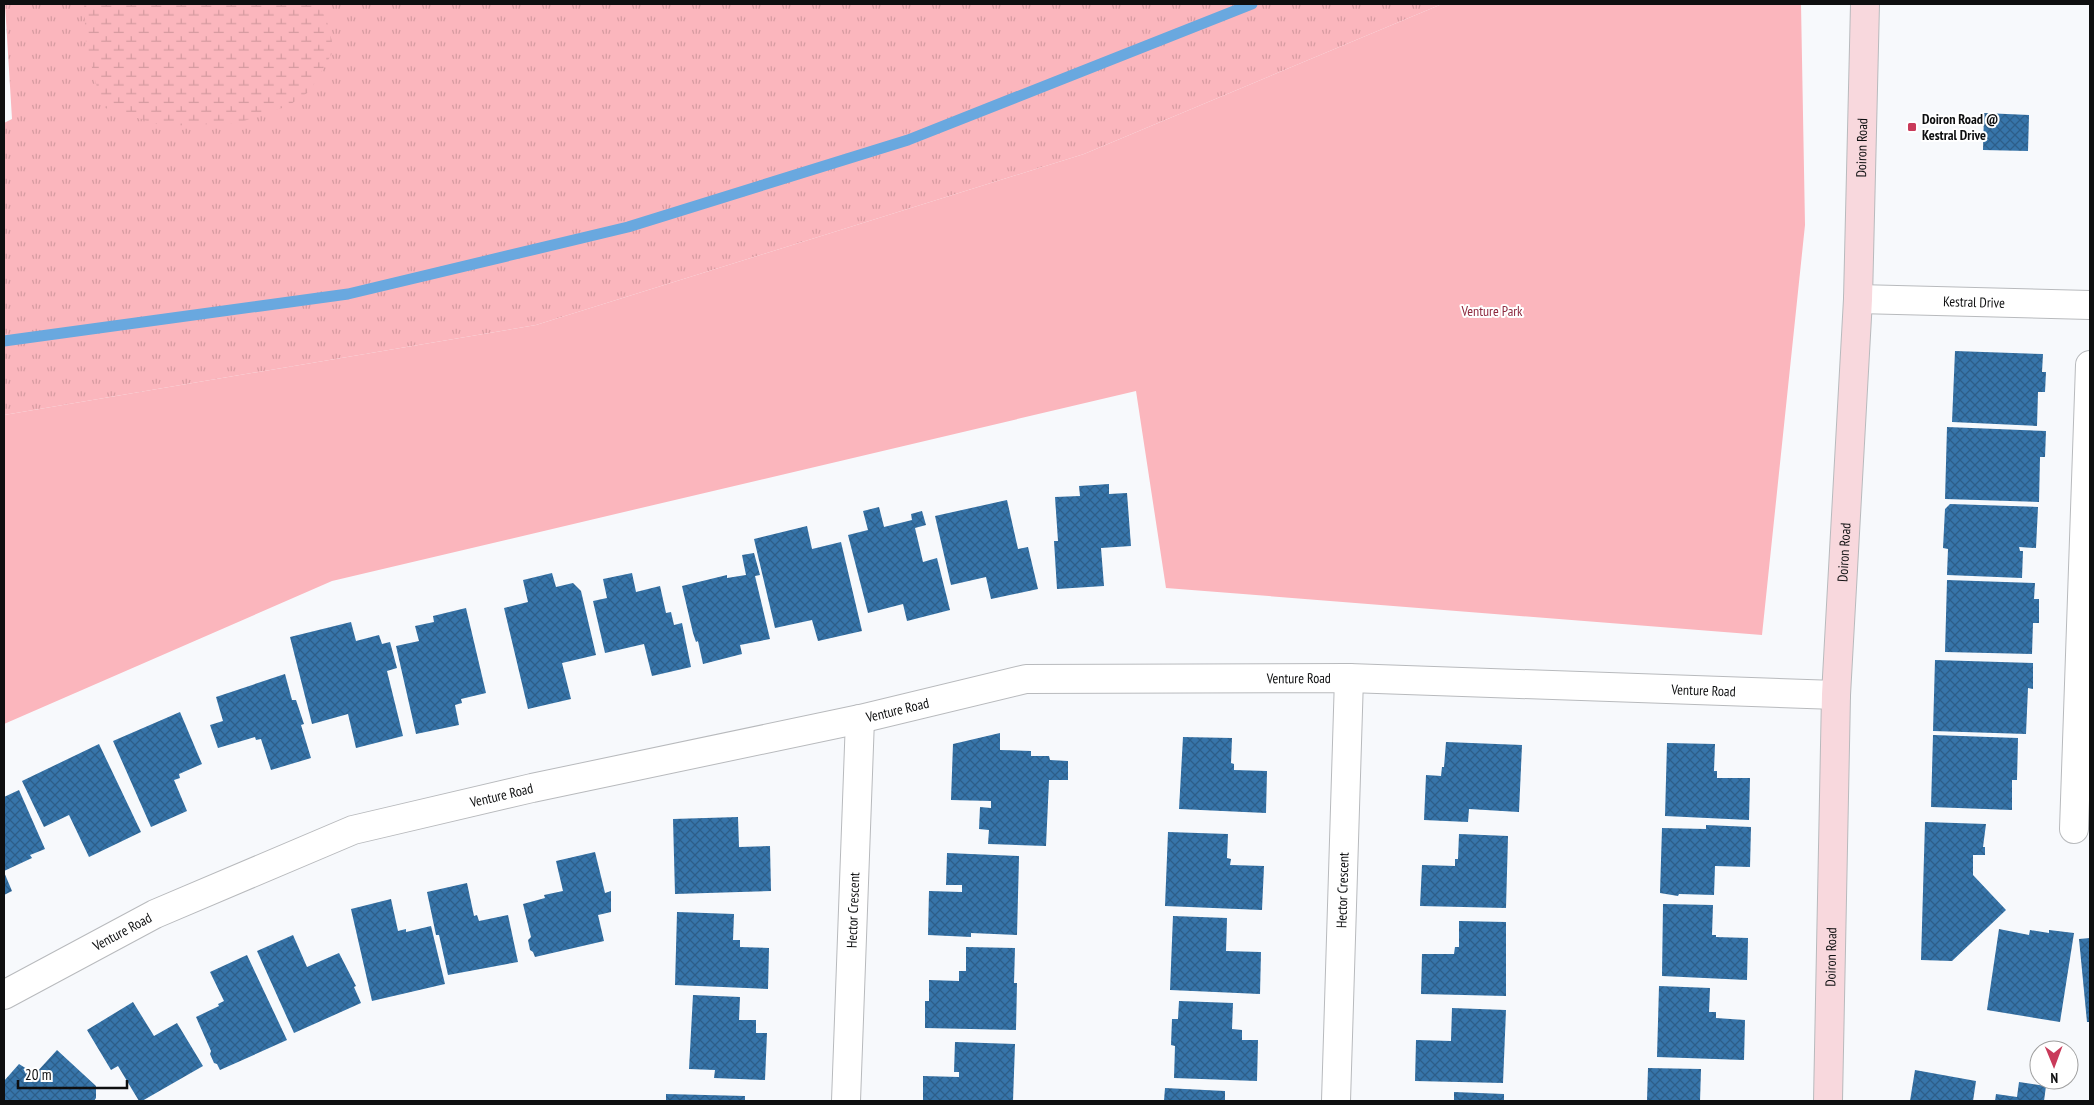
<svg xmlns="http://www.w3.org/2000/svg" width="2094" height="1105" font-family="'PT Sans Narrow',sans-serif">
<style>
.grass{fill:url(#grass-tufts)}
.wetland{fill:url(#wetland-marsh)}
.green{fill:#fbb6bd}
.lines{fill:none;stroke-linecap:round;stroke-linejoin:round}
.stream{stroke:#69a8df;stroke-width:11}
.building{fill:url(#building-cross-hatch)}
.street-casing{stroke:#b8babd;stroke-width:30}
.secondary-casing{stroke:#b8babd;stroke-width:30}
.street{stroke:#fff;stroke-width:28}
.secondary{stroke:#f8d8dd;stroke-width:28}
.poi-dot{fill:#c93a5a;stroke:#fff;stroke-width:2}
.labels{text-anchor:middle;stroke-width:4;stroke-linejoin:round;paint-order:stroke}
.poi-label{font-size:14px;font-weight:bold;fill:#0e0f10;stroke:#fff;text-anchor:start}
.street-label{font-size:14px;fill:#0e0f10;stroke:#fff}
.park-label{font-size:14px;fill:#8d293e;stroke:#fff}
</style>
<defs>
<pattern id="grass-tufts" width="24" height="20" patternUnits="userSpaceOnUse" patternTransform="scale(1.25)"><rect width="24" height="20" fill="#fbb6bd"/><path d="M3 7l-1-3M5 7V3M7 7l1-3M15 17l-1-3M17 17v-4M19 17l1-3" fill="none" stroke="#d69ba1"/></pattern>
<pattern id="wetland-marsh" width="20" height="14" patternUnits="userSpaceOnUse" patternTransform="scale(1.25)"><rect width="20" height="14" fill="#fbb6bd"/><path d="M1 5h8M5 5V1M11 12h8M15 12V8" fill="none" stroke="#d69ba1"/></pattern>
<pattern id="building-cross-hatch" width="8" height="8" patternUnits="userSpaceOnUse" patternTransform="scale(1.25)"><rect width="8" height="8" fill="#3775aa"/><path d="M0 0l8 8M0 8l8-8" fill="none" stroke="#2d5e89"/></pattern>
</defs>
<rect width="100%" height="100%" fill="#f7f9fc"/>
<path class="grass" d="M 5,4 L 1442,4 L 1084,154 L 536,325 L 4,415 L 4,123 L 12,119 Z"/>
<path class="wetland" d="M 84,4 L 315,4 L 326,17 L 334,50 L 310,91 L 288,106 L 238,123 L 163,126 L 102,107 L 86,44 Z"/>
<path class="green" d="M 1442,4 L 1801,4 L 1805,225 L 1762,635 L 1166,588 L 1136,391 L 332,581 L 4,724 L 4,415 L 536,325 L 1084,154 Z"/>
<g class="lines">
<path class="stream" d="M 4,341 L 348,294 L 628,227 L 908,140 L 1252,4"/>
</g>
<g class="building">
<path d="M 1984,113 L 2029,115 L 2028,151 L 1983,150 Z"/>
<path d="M 1955,351 L 2043,354 L 2042,372 L 2046,372 L 2045,392 L 2038,392 L 2037,426 L 1952,422 Z"/>
<path d="M 1947,427 L 2046,431 L 2045,457 L 2040,457 L 2039,502 L 1945,499 Z"/>
<path d="M 1109,484 L 1109,494 L 1127,493 L 1131,546 L 1101,548 L 1104,586 L 1057,589 L 1054,541 L 1058,541 L 1055,497 L 1080,496 L 1079,486 Z"/>
<path d="M 1007,500 L 1018,549 L 1028,547 L 1038,589 L 991,599 L 986,577 L 951,585 L 935,516 Z"/>
<path d="M 1950,504 L 2038,507 L 2036,548 L 2019,547 L 2020,551 L 2023,551 L 2022,578 L 1947,575 L 1948,549 L 1943,548 L 1945,509 Z"/>
<path d="M 879,507 L 884,527 L 912,520 L 911,514 L 922,511 L 926,525 L 915,528 L 923,562 L 937,558 L 950,610 L 907,621 L 903,604 L 868,613 L 848,535 L 868,530 L 863,511 Z"/>
<path d="M 807,526 L 812,549 L 841,542 L 862,631 L 818,641 L 812,620 L 775,628 L 754,539 Z"/>
<path d="M 754,553 L 760,575 L 755,576 L 770,639 L 740,645 L 742,654 L 703,664 L 698,641 L 696,642 L 693,633 L 682,586 L 727,575 L 727,578 L 746,575 L 742,555 Z"/>
<path d="M 552,573 L 556,587 L 573,583 L 581,591 L 596,655 L 562,663 L 571,699 L 528,709 L 504,608 L 528,602 L 523,580 Z"/>
<path d="M 632,573 L 636,592 L 660,586 L 666,613 L 671,612 L 674,625 L 682,623 L 691,667 L 652,676 L 644,644 L 605,653 L 593,601 L 607,598 L 603,579 Z"/>
<path d="M 1947,580 L 2035,583 L 2034,599 L 2039,599 L 2039,623 L 2033,623 L 2032,654 L 1945,652 Z"/>
<path d="M 466,608 L 486,693 L 461,699 L 462,703 L 455,705 L 459,725 L 416,734 L 396,646 L 419,641 L 415,626 L 434,622 L 433,616 Z"/>
<path d="M 351,622 L 356,641 L 379,635 L 382,644 L 390,642 L 397,668 L 387,671 L 403,736 L 356,748 L 348,714 L 312,724 L 290,637 Z"/>
<path d="M 1935,660 L 2033,663 L 2033,689 L 2028,688 L 2026,734 L 1933,731 Z"/>
<path d="M 285,674 L 292,700 L 296,700 L 304,724 L 301,725 L 311,758 L 271,770 L 261,739 L 256,740 L 255,737 L 218,748 L 210,725 L 223,721 L 216,697 Z"/>
<path d="M 180,712 L 202,764 L 179,774 L 180,778 L 174,780 L 187,811 L 151,827 L 113,741 Z"/>
<path d="M 1000,733 L 1000,750 L 1031,751 L 1031,756 L 1049,756 L 1050,760 L 1068,761 L 1068,780 L 1049,780 L 1046,846 L 988,844 L 989,830 L 979,829 L 980,807 L 991,808 L 991,801 L 951,800 L 953,744 Z"/>
<path d="M 1933,735 L 2018,738 L 2017,780 L 2012,780 L 2012,810 L 1931,807 Z"/>
<path d="M 1183,737 L 1232,738 L 1231,763 L 1234,764 L 1234,770 L 1267,771 L 1266,813 L 1179,809 Z"/>
<path d="M 1446,742 L 1522,745 L 1519,812 L 1469,809 L 1468,822 L 1424,820 L 1426,775 L 1441,776 L 1442,767 L 1444,767 Z"/>
<path d="M 1667,743 L 1715,744 L 1714,771 L 1717,771 L 1717,778 L 1750,778 L 1749,820 L 1665,816 Z"/>
<path d="M 99,744 L 141,832 L 89,857 L 69,815 L 44,827 L 22,781 Z"/>
<path d="M 19,790 L 45,849 L 30,855 L 32,858 L 4,871 L 4,797 Z"/>
<path d="M 738,817 L 739,847 L 770,846 L 771,891 L 675,894 L 673,819 Z"/>
<path d="M 1925,822 L 1986,824 L 1983,847 L 1985,847 L 1985,855 L 1973,855 L 1973,875 L 2006,910 L 1952,961 L 1921,960 Z"/>
<path d="M 1706,825 L 1751,827 L 1750,867 L 1715,866 L 1714,895 L 1679,894 L 1678,896 L 1660,893 L 1662,828 L 1706,829 Z"/>
<path d="M 1168,832 L 1228,834 L 1227,858 L 1231,859 L 1230,865 L 1264,866 L 1262,910 L 1165,906 Z"/>
<path d="M 1459,834 L 1508,836 L 1506,908 L 1420,906 L 1422,865 L 1455,866 L 1455,859 L 1458,859 Z"/>
<path d="M 595,852 L 605,893 L 611,891 L 611,912 L 598,915 L 604,941 L 535,957 L 533,952 L 530,950 L 528,940 L 531,937 L 523,904 L 545,898 L 544,895 L 563,891 L 556,861 Z"/>
<path d="M 947,853 L 1019,856 L 1017,935 L 971,933 L 971,937 L 928,935 L 929,891 L 962,892 L 962,885 L 946,885 Z"/>
<path d="M 4,872 L 12,891 L 4,895 Z"/>
<path d="M 467,883 L 474,916 L 477,915 L 479,921 L 508,915 L 518,962 L 448,975 L 439,935 L 436,935 L 427,892 Z"/>
<path d="M 391,899 L 398,931 L 406,929 L 406,932 L 431,926 L 445,984 L 372,1001 L 351,909 Z"/>
<path d="M 1663,904 L 1713,905 L 1712,935 L 1716,935 L 1716,937 L 1748,938 L 1747,980 L 1662,976 Z"/>
<path d="M 677,912 L 734,914 L 733,940 L 740,940 L 740,947 L 769,948 L 768,989 L 675,985 Z"/>
<path d="M 1173,916 L 1227,918 L 1226,951 L 1261,952 L 1260,994 L 1170,990 Z"/>
<path d="M 1459,921 L 1506,922 L 1506,996 L 1421,994 L 1422,954 L 1454,954 L 1455,947 L 1459,947 Z"/>
<path d="M 1999,929 L 2029,935 L 2030,930 L 2049,933 L 2049,930 L 2074,933 L 2060,1022 L 1987,1010 Z"/>
<path d="M 293,935 L 307,967 L 339,953 L 356,986 L 354,987 L 361,1003 L 294,1033 L 257,951 Z"/>
<path d="M 2090,938 L 2090,1022 L 2087,1022 L 2079,939 Z"/>
<path d="M 966,947 L 1015,948 L 1014,983 L 1017,983 L 1016,1030 L 925,1028 L 925,1001 L 929,1001 L 929,980 L 959,981 L 959,971 L 966,971 Z"/>
<path d="M 247,955 L 287,1040 L 220,1070 L 217,1064 L 214,1063 L 210,1054 L 211,1051 L 196,1017 L 219,1006 L 218,1004 L 224,1001 L 210,972 Z"/>
<path d="M 1659,986 L 1710,988 L 1709,1012 L 1716,1012 L 1716,1018 L 1745,1020 L 1744,1060 L 1657,1057 Z"/>
<path d="M 693,995 L 740,997 L 739,1020 L 756,1020 L 756,1033 L 767,1033 L 765,1080 L 714,1078 L 715,1070 L 689,1069 Z"/>
<path d="M 1179,1001 L 1233,1003 L 1232,1029 L 1242,1030 L 1242,1040 L 1258,1040 L 1257,1081 L 1174,1078 L 1175,1046 L 1171,1045 L 1172,1019 L 1178,1019 Z"/>
<path d="M 133,1002 L 154,1036 L 177,1023 L 203,1066 L 142,1101 L 139,1101 L 118,1066 L 111,1070 L 87,1030 Z"/>
<path d="M 1452,1008 L 1506,1010 L 1503,1083 L 1415,1081 L 1416,1040 L 1451,1041 Z"/>
<path d="M 955,1042 L 1015,1044 L 1013,1101 L 923,1101 L 923,1076 L 959,1077 L 959,1072 L 954,1072 Z"/>
<path d="M 57,1050 L 96,1086 L 96,1098 L 94,1101 L 4,1101 L 4,1081 L 19,1064 L 35,1074 Z"/>
<path d="M 1648,1068 L 1701,1069 L 1700,1101 L 1647,1101 Z"/>
<path d="M 1915,1070 L 1976,1081 L 1973,1101 L 1910,1101 Z"/>
<path d="M 2019,1082 L 2046,1086 L 2044,1101 L 1995,1101 L 1996,1094 L 2017,1097 Z"/>
<path d="M 1165,1088 L 1225,1091 L 1225,1101 L 1164,1101 Z"/>
<path d="M 1454,1092 L 1504,1094 L 1504,1101 L 1454,1101 Z"/>
<path d="M 666,1094 L 745,1096 L 745,1101 L 666,1101 Z"/>
</g>
<g class="lines">
<g class="street-casing">
<g id="street">
<path id="s1" d="M 1858,299 L 2090,305"/>
<path d="M 2074,829 L 2090,365"/>
<path id="s2" d="M 4,995 L 155,914 L 353,830 L 532,788 L 860,719 L 1026,679 L 1349,678 L 1836,695"/>
<path id="s3" d="M 846,1101 L 860,719"/>
<path id="s4" d="M 1336,1101 L 1349,678"/>
</g>
</g>
<g class="secondary-casing">
<g id="secondary">
<path id="s5" d="M 1828,1101 L 1836,695 L 1858,299 L 1865,4"/>
</g>
</g>
<use href="#street" class="street"/>
<use href="#secondary" class="secondary"/>
</g>
<rect class="poi-dot" x="1907" y="122" width="10" height="10" rx="2.5"/>
<g class="labels">
<g class="poi-label">
<text x="1922" y="124">Doiron Road @<tspan x="1922" dy="16">Kestral Drive</tspan></text>
</g>
<g class="street-label">
<text dy="5" stroke="none"><textPath href="#s5" startOffset="954">Doiron Road</textPath></text>
<text dy="5" stroke="none"><textPath href="#s1" startOffset="116">Kestral Drive</textPath></text>
<text dy="5" stroke="none"><textPath href="#s5" startOffset="549">Doiron Road</textPath></text>
<text dy="5" stroke="none"><textPath href="#s2" startOffset="1349">Venture Road</textPath></text>
<text dy="5" stroke="none"><textPath href="#s2" startOffset="1754">Venture Road</textPath></text>
<text dy="5" stroke="none"><textPath href="#s2" startOffset="944">Venture Road</textPath></text>
<text dy="5" stroke="none"><textPath href="#s2" startOffset="539">Venture Road</textPath></text>
<text dy="5" stroke="none"><textPath href="#s4" startOffset="211">Hector Crescent</textPath></text>
<text dy="5" stroke="none"><textPath href="#s3" startOffset="191">Hector Crescent</textPath></text>
<text dy="5" stroke="none"><textPath href="#s2" startOffset="134">Venture Road</textPath></text>
<text dy="5" stroke="none"><textPath href="#s5" startOffset="144">Doiron Road</textPath></text>
</g>
<g class="park-label">
<text x="1492" y="316">Venture Park</text>
</g>
</g>
<rect width="2094" height="1105" fill="none" stroke="#0e0f10" stroke-width="10"/>
<g transform="translate(2054 1065) rotate(179)"><circle r="24" fill="#ffffff" stroke="#9f9f9f"/>
<path d="M0-4L9 19L0 12L-9 19Z" fill="#c93a5a"/>
<text y="-8" font-size="14" font-weight="bold" text-anchor="middle" fill="#0e0f10">N</text>
</g>
<path d="M18 1080v8h109v-8" fill="none" stroke="#0e0f10" stroke-width="2.5"/>
<text x="25" y="1080" font-size="15" fill="#0e0f10" stroke="#ffffff" stroke-width="4" paint-order="stroke">20 m</text>
</svg>
